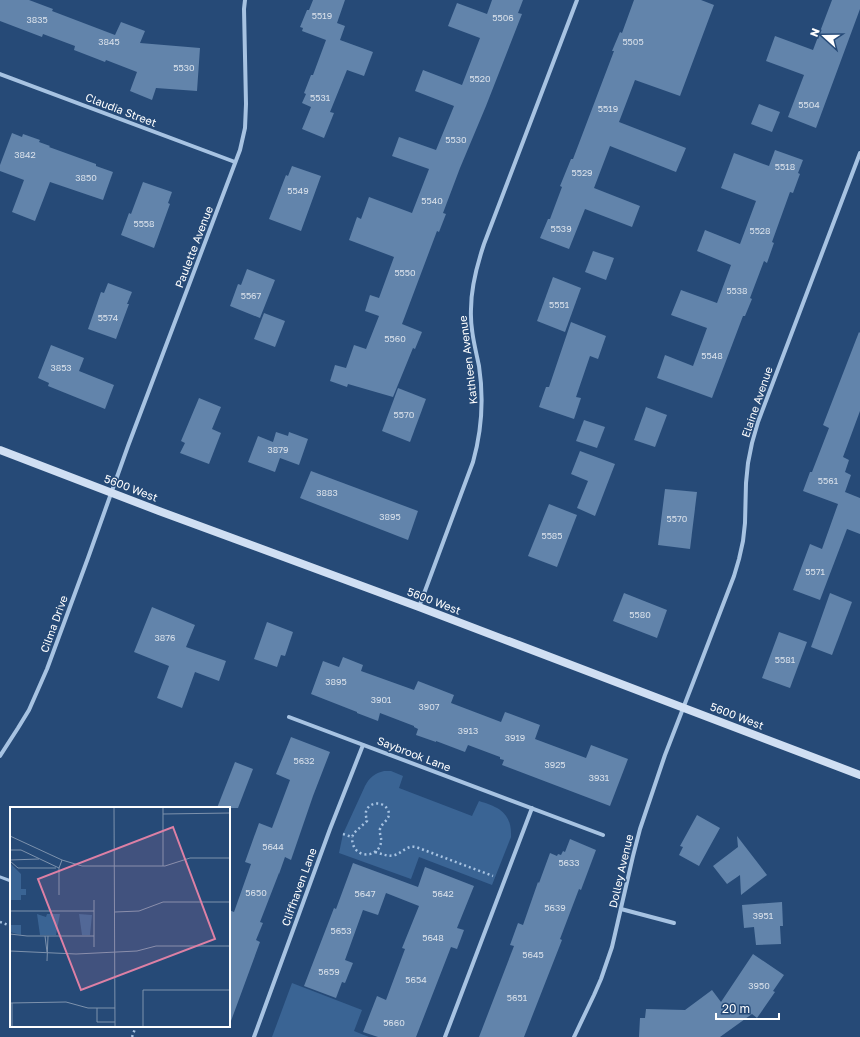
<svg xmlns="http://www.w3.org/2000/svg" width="860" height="1037" font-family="'Golos Text',sans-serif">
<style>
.green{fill:#3a6494}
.building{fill:#6284ab}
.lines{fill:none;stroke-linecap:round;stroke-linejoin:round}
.path{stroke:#a7c3e2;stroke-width:2.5;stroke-dasharray:2 3;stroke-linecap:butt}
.service{stroke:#a7c3e2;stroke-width:3}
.minor{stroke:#a7c3e2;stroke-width:4}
.secondary{stroke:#d0dff3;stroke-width:8}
.labels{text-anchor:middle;stroke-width:3;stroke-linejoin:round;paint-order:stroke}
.number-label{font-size:9px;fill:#d8e0ea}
.street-label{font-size:11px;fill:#fff;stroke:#264a77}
.inset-road{fill:none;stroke:#7d92ad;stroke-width:1}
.view{fill:#dd80a5;fill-opacity:0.15;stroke:#dd80a5;stroke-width:2}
.inset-edge{fill:none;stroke:#fff;stroke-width:2}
</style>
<rect width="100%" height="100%" fill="#264a77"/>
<g class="green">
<path d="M 384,771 L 391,771 L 403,776 L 399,788 L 472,816 L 479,801 C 499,807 512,813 511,837 L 492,885 L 419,857 L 411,879 L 339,853 L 343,834 L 365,786 C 369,778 375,773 384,771 Z"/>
<path d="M 292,983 L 362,1010 L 354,1031 L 369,1037 L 272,1037 Z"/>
</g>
<g class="building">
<path d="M 0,0 L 29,0 L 53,9 L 52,11 L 115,35 L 121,22 L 145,31 L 140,43 L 200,48 L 197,91 L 156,88 L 152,100 L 130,91 L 137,72 L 106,60 L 105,62 L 74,50 L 75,46 L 43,34 L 42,37 L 0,21 Z"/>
<path d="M 313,0 L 345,0 L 337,23 L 345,26 L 340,40 L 373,52 L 364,76 L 347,70 L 330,112 L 334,113 L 324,138 L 302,129 L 311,107 L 302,103 L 306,94 L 304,93 L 311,75 L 313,75 L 326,40 L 302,31 L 303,28 L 300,27 L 307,10 L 309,10 Z"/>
<path d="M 492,0 L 523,0 L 518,13 L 522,14 L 486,106 L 460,168 L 443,213 L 446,214 L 439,232 L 437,231 L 402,324 L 422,332 L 415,349 L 413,348 L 393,397 L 348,384 L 347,387 L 330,381 L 335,365 L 346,368 L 354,345 L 366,349 L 379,316 L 365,311 L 370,295 L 379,298 L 394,257 L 349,240 L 357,217 L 361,219 L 369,197 L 412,213 L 429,169 L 392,156 L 399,137 L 436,150 L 454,106 L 415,91 L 423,70 L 462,85 L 480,38 L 448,26 L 457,3 L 487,14 Z"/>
<path d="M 634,0 L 701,0 L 714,5 L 680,96 L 635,80 L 619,122 L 686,148 L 676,172 L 610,146 L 594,188 L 640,206 L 632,227 L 585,209 L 569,249 L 540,238 L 548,219 L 550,219 L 562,187 L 560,186 L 571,159 L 573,159 L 614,51 L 612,51 L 620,32 L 622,33 Z"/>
<path d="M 832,0 L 860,0 L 860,9 L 816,128 L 788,117 L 804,75 L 766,61 L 775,36 L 813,50 Z"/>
<path d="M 759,104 L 780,112 L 772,132 L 751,124 Z"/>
<path d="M 12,133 L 22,137 L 23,134 L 40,140 L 39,142 L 50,146 L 49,147 L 96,164 L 96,166 L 113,172 L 103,200 L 50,182 L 35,221 L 12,212 L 24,180 L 0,171 L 0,165 Z"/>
<path d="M 775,150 L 803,160 L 798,173 L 800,174 L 793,193 L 790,192 L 772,242 L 774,243 L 767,263 L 764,261 L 750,298 L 752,299 L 745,316 L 743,316 L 712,398 L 657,378 L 665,355 L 693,366 L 707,328 L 671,315 L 681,290 L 717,303 L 731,265 L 697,251 L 705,230 L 740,244 L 756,201 L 721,188 L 734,153 L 769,166 Z"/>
<path d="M 292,166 L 321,176 L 301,231 L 269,219 L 286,175 L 288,176 Z"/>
<path d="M 143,182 L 172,192 L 168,203 L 170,204 L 154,248 L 121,235 L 129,213 L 131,214 Z"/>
<path d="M 593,251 L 614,258 L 606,280 L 585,272 Z"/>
<path d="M 247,269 L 275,280 L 260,318 L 230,306 L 238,284 L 241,285 Z"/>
<path d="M 553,277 L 581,288 L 565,332 L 537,321 Z"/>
<path d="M 108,283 L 132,292 L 127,304 L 129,304 L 116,339 L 88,329 L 101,292 L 104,293 Z"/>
<path d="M 264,313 L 285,321 L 275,347 L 254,339 Z"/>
<path d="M 571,322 L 606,336 L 598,359 L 590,356 L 576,397 L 581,398 L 574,419 L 539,407 L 546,387 L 549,387 Z"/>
<path d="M 859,332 L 860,333 L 860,411 L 843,457 L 849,460 L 845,472 L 851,475 L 845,492 L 860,498 L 860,534 L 847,529 L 820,600 L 793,590 L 810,544 L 822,549 L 838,504 L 803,491 L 810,472 L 812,472 L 829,428 L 823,425 Z"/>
<path d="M 51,345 L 84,358 L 79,371 L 114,385 L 105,409 L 48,386 L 49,383 L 38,378 Z"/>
<path d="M 398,388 L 426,399 L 410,442 L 382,431 Z"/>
<path d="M 199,398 L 221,407 L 212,429 L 221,433 L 209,464 L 180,453 L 185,443 L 181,441 Z"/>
<path d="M 646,407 L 667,415 L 655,447 L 634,440 Z"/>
<path d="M 584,420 L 605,427 L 597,448 L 576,441 Z"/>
<path d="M 276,432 L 288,436 L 289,432 L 308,439 L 299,465 L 280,458 L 275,472 L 248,462 L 258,436 L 273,442 Z"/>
<path d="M 580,451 L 615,464 L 595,516 L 577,508 L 588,481 L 571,474 Z"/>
<path d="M 311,471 L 418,511 L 408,540 L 300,498 Z"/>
<path d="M 665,489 L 697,492 L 690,549 L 658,545 Z"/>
<path d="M 549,504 L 577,515 L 557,567 L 528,556 Z"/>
<path d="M 624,593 L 667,610 L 657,638 L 613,621 Z"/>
<path d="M 830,593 L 852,602 L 832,655 L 811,647 Z"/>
<path d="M 152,607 L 195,625 L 186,647 L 226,661 L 219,681 L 195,672 L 182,708 L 157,698 L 169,666 L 134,652 Z"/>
<path d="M 267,622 L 293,632 L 285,656 L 281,655 L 277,667 L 254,659 Z"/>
<path d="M 779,632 L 807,642 L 790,688 L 762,678 Z"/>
<path d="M 343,657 L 363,665 L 361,671 L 414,690 L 418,681 L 454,695 L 451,703 L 501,722 L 505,712 L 540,725 L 535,739 L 586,758 L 591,745 L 628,759 L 610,806 L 502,765 L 504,760 L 500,759 L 500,757 L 468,745 L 465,752 L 436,741 L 436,742 L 416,735 L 418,729 L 414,727 L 414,726 L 380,713 L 378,721 L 357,713 L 357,712 L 311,694 L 323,661 L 339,667 Z"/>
<path d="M 291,737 L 330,752 L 313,796 L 291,860 L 285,857 L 279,874 L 279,873 L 260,922 L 263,923 L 256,940 L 260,942 L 231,1021 L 229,1021 L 229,910 L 234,912 L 251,864 L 245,862 L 259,823 L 272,828 L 290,780 L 276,774 Z"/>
<path d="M 235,762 L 253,769 L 238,808 L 217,808 Z"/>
<path d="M 697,815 L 720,828 L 699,866 L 679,855 L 683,847 L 680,846 Z"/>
<path d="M 737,836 L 767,875 L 741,895 L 740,875 L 727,884 L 713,866 L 738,847 Z"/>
<path d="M 570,839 L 596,850 L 581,890 L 579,889 L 560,939 L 562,940 L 524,1037 L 479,1037 L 514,946 L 510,945 L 518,923 L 523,925 L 538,882 L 539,883 L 550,853 L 557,856 L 558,854 L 561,855 L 563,851 L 565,852 Z"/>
<path d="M 353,863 L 418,887 L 425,867 L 474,886 L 457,928 L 464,930 L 457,949 L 451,947 L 416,1037 L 378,1037 L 363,1032 L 377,996 L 386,1000 L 405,949 L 402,948 L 419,906 L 386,893 L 378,915 L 363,910 L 345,960 L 353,963 L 345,983 L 342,982 L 336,998 L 304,986 L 334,908 L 336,909 Z"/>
<path d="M 782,902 L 783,926 L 780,926 L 781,944 L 756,945 L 754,927 L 744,928 L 742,905 Z"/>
<path d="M 753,954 L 784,975 L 773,991 L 775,992 L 757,1018 L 752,1014 L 720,1037 L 639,1037 L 640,1018 L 645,1018 L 646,1009 L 685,1010 L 712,990 L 721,1002 Z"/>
</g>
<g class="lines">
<g class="path">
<path d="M 343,834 L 352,837 L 354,833 L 367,821 C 366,817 365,812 367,809 C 372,801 384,802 388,810 C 392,819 382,822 380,829 C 379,834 382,838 381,842 C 380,851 371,856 363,854 C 355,852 352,845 352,837"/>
<path d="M 375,852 C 382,854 388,857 395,855 C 402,853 407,845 416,847 L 493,876"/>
<path d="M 0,922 L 11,926"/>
<path d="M 132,1037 L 136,1026"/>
</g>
<path class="service" d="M 0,877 L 11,881"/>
<g class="minor">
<path d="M 0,74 L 235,162"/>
<path d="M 419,607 L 473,462 C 482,430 484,399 479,366 C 475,347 470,328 471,309 C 471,287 477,265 484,244 L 577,0"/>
<path d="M 289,717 L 603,835"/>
<path d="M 0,756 L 18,728 L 29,710 L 47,669 L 88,558 L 128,446 L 240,150 L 245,128 L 246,104 L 244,9 L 245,0"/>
<path d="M 621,909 L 674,923"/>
<path d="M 254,1037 L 330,829 L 363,745"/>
<path d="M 445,1037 L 532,808"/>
<path d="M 574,1037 L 594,995 L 601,979 L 612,947 L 633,856 L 640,829 L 665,755 L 701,662 L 734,576 L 739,559 L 743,541 L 745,523 L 746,483 L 748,463 L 752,443 L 758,422 L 860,153"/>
</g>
<path class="secondary" d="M 0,450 L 159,511 L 419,607 L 860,775"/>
</g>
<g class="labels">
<g class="number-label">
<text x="322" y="19">5519</text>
<text x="503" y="21">5506</text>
<text x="37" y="23">3835</text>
<text x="109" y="45">3845</text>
<text x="633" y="45">5505</text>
<text x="184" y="71">5530</text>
<text x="480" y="82">5520</text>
<text x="320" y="101">5531</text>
<text x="809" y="108">5504</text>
<text x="608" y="112">5519</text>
<text x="456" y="143">5530</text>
<text x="25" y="158">3842</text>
<text x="785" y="170">5518</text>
<text x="582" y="176">5529</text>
<text x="86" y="181">3850</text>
<text x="298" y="194">5549</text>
<text x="432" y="204">5540</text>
<text x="144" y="227">5558</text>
<text x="561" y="232">5539</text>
<text x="760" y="234">5528</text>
<text x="405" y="276">5550</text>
<text x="737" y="294">5538</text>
<text x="251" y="299">5567</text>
<text x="559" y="308">5551</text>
<text x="108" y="321">5574</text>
<text x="395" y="342">5560</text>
<text x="712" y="359">5548</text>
<text x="61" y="371">3853</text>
<text x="404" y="418">5570</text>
<text x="278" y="453">3879</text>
<text x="828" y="484">5561</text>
<text x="327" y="496">3883</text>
<text x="390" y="520">3895</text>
<text x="677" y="522">5570</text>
<text x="552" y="539">5585</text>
<text x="815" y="575">5571</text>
<text x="640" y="618">5580</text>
<text x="165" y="641">3876</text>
<text x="785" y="663">5581</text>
<text x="336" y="685">3895</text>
<text x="381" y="703">3901</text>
<text x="429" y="710">3907</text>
<text x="468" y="734">3913</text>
<text x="515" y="741">3919</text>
<text x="304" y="764">5632</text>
<text x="555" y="768">3925</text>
<text x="599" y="781">3931</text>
<text x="273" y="850">5644</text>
<text x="569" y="866">5633</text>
<text x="256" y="896">5650</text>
<text x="365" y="897">5647</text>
<text x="443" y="897">5642</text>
<text x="555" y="911">5639</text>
<text x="763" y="919">3951</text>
<text x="341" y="934">5653</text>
<text x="433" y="941">5648</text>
<text x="533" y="958">5645</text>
<text x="329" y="975">5659</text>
<text x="416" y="983">5654</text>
<text x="759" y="989">3950</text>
<text x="517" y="1001">5651</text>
<text x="394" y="1026">5660</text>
</g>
<g class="street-label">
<text transform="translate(121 110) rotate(21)" y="4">Claudia Street</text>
<text transform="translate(194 247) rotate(-69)" y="4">Paulette Avenue</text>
<text transform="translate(468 360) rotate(-97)" y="4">Kathleen Avenue</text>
<text transform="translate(757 402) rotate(-71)" y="4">Elaine Avenue</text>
<text transform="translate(131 488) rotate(21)" y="4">5600 West</text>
<text transform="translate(434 601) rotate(21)" y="4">5600 West</text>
<text transform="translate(54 624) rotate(-70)" y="4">Cilma Drive</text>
<text transform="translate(737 716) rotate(21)" y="4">5600 West</text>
<text transform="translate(414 754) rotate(21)" y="4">Saybrook Lane</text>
<text transform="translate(621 871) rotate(-77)" y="4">Dolley Avenue</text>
<text transform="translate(299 887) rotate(-70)" y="4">Cliffhaven Lane</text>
</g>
</g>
<g transform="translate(10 807)">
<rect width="220" height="220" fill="#264a77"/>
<path d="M 0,56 L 11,67 L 11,82 L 16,82 L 16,88 L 11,88 L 11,93 L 0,93 ZM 0,107 L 1,118 L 11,118 L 11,128 L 0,125 ZM 27,107 L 36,110 L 37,107 L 50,107 L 46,128 L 30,128 ZM 69,107 L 82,108 L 80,128 L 72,128 Z" fill="#3a6494"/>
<path class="inset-road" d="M 104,0 L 105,220M 153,0 L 153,59M 153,7 L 220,6M 0,29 L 52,53 L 72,59 L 155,59 L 180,51 L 220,51M 0,43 L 11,43 L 49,61M 0,53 L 29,52M 0,54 L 8,61 L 46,61M 49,88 L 49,61 L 52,53M 84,93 L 84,140M 0,104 L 84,104M 105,105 L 129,104 L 153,95 L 220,95M 0,127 L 17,129 L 84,129M 35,129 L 37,145M 0,144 L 66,147 L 127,144 L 146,139 L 220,139M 37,154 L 38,129M 0,196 L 56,195 L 78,201 L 105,201M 2,196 L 2,220M 87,201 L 87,215 L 105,215M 133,220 L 133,183 L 220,183"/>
<path class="view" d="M 163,20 L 205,132 L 71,183 L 28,72 Z"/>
<rect width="220" height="220" class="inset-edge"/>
</g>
<g transform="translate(824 36) rotate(291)" stroke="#264a77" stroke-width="3" paint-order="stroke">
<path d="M0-3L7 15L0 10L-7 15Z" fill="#ffffff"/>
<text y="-6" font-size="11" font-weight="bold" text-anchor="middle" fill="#ffffff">N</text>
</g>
<path d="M716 1013v6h63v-6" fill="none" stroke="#ffffff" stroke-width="2"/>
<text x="722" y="1013" font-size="12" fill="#ffffff" stroke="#264a77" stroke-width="3" paint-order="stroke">20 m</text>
</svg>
